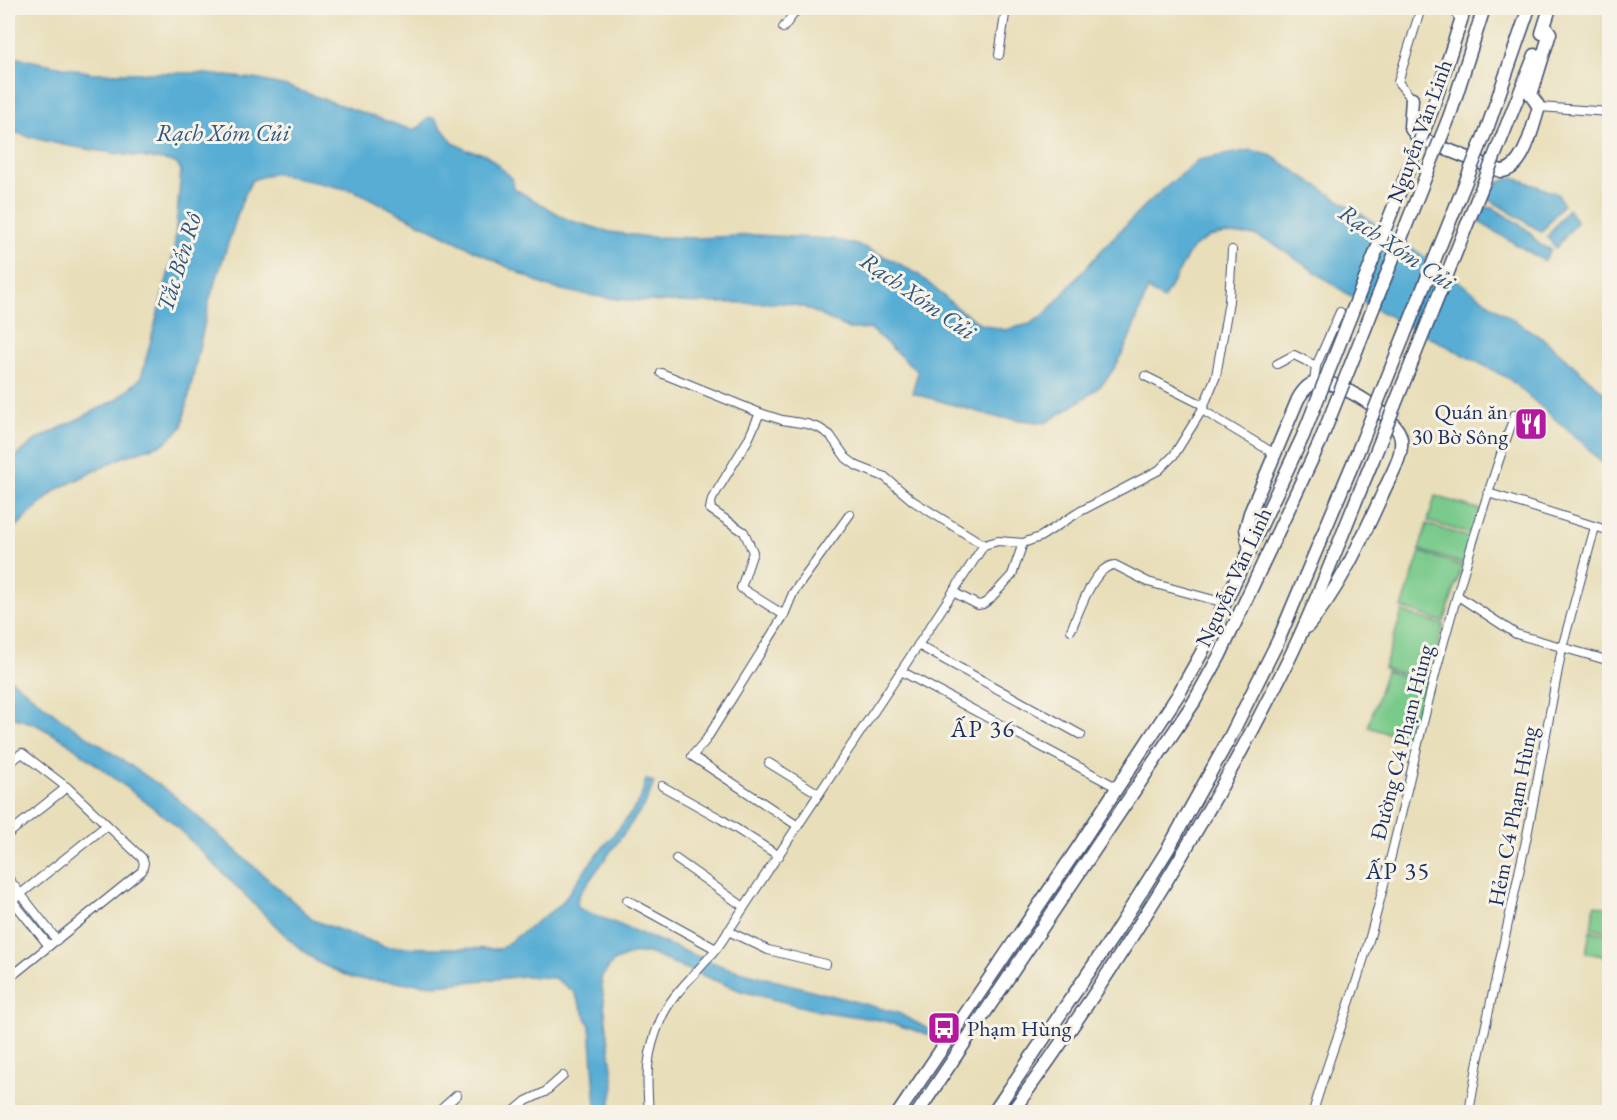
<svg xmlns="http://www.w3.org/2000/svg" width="1617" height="1120" font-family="'EB Garamond',serif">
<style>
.green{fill:#7aca8b;stroke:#4a7c74;stroke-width:1.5}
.water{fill:#58add4;stroke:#3a6e99;stroke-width:1.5}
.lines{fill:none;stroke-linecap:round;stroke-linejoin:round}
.minor-casing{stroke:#3a496c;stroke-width:10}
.primary-casing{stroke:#3a496c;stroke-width:15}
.trunk-casing{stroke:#3a496c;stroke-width:15}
.minor{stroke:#fff;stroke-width:8}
.primary{stroke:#fff;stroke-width:12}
.trunk{stroke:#fff;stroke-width:12}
.primary-bridge-casing{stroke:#3a496c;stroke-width:15;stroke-linecap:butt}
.trunk-bridge-casing{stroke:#3a496c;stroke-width:15;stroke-linecap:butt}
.primary-bridge{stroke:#fff;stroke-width:12}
.trunk-bridge{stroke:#fff;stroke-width:12}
.labels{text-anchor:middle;stroke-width:6;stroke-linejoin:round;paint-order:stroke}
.street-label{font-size:22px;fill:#1b2f5e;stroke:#f7f3e8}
.poi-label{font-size:22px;fill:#1b2f5e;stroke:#f7f3e8;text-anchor:end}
.water-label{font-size:24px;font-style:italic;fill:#2d5581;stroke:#f7f3e8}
.neighbourhood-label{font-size:24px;letter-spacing:1.5px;fill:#1b2f5e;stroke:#f7f3e8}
</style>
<rect width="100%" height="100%" fill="#f7f3e8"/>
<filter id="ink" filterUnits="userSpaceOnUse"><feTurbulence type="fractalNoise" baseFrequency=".0167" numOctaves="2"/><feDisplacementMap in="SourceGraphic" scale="12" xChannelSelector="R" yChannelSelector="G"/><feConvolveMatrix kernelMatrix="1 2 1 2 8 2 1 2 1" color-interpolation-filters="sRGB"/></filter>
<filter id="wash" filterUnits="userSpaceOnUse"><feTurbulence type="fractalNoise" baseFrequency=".008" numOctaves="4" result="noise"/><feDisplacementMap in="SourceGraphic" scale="24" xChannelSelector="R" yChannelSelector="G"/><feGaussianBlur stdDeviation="1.35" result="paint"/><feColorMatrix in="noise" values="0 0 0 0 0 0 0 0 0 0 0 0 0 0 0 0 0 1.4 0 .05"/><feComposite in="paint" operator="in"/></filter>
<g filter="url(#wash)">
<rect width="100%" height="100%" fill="#e8deb9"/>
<g class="green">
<path d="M 1435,496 L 1481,510 L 1473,535 L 1428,521 Z"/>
<path d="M 1427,524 L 1473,539 L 1465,564 L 1419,550 Z"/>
<path d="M 1420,552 L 1462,566 L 1444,622 L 1402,608 Z"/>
<path d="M 1402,612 L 1444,625 L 1426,681 L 1384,668 Z"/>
<path d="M 1386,671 L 1428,684 L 1410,740 L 1368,727 Z"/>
<path d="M 1595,905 L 1609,908 L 1609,931 L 1591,928 Z"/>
<path d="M 1590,931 L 1609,934 L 1609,957 L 1586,953 Z"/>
</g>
<g class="water">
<path d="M 8,56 L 93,73 L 196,73 L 255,79 L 286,86 L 412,130 L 420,127 L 429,117 L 435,119 L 453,143 L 467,150 L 485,154 L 512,178 L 513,188 L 568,220 L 610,232 L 648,237 L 700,238 L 754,235 L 832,239 L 864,247 L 894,261 L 919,275 L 960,310 L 981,324 L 1005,330 L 1030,324 L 1044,315 L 1109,242 L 1150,201 L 1198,160 L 1251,150 L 1270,155 L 1408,245 L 1504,314 L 1545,340 L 1609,397 L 1609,472 L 1586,446 L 1508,378 L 1349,295 L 1274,244 L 1254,235 L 1225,234 L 1209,237 L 1192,248 L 1163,300 L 1148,289 C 1136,319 1124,363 1100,386 C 1085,400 1063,411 1046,423 L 996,417 L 912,393 L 918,372 L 871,329 L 849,329 L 804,307 L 786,303 C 707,302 623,307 546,286 L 355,191 L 274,173 L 252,180 L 243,198 L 210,298 L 182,427 L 163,444 L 125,456 L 56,490 L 8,534 L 8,463 L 36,440 L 116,400 L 141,378 L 174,252 L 181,170 L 177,164 L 169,161 C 116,153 59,148 8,130 Z"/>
<path d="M 1513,177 L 1558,194 L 1563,204 L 1542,232 L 1487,198 L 1495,184 Z"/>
<path d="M 1486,207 L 1493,208 C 1504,215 1516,221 1526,229 C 1535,236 1536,247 1551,249 L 1544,261 L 1479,222 Z"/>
<path d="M 1568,209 L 1577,222 L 1556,248 L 1547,237 Z"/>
<path d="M 8,677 L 59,717 L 171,793 L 315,921 L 386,947 L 500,949 L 561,904 L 588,866 L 632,812 L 641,798 L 646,780 L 654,782 L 646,803 L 578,896 L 577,905 L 580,909 L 724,967 L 898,1013 L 936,1033 L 934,1036 L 880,1020 L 819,1011 L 741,991 L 648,953 L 635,953 L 613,962 L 601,978 L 614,1086 L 609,1110 L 603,1112 L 596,1106 L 590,1026 L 574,992 L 554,978 L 524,976 L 436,985 L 354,979 L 319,963 L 291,941 L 172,822 L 64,740 L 35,724 L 8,716 Z"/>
</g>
</g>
<g filter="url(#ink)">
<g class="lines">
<g class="minor-casing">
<g id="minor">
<path d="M 1451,8 L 1461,20"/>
<path d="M 783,28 L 798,8"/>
<path d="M 999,55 L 1006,8"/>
<path d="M 1412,99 L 1398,82 L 1421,8"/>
<path d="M 1539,107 L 1610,112"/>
<path d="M 1277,364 L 1294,355 L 1316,366 L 1314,383"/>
<path d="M 1316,366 L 1340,312"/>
<path d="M 661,373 L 760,413"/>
<path d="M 1145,376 L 1203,405"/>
<path d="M 1202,410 L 1275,454"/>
<path d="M 1488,493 L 1610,531"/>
<path d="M 953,592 L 978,605 L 983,604 L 989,600 L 1012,575 L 1023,543"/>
<path d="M 1458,596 L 1516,634 L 1610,661"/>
<path d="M 784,615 L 741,588 L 753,552 L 744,532 L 710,509 L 712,499 L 748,440 L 760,413 L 782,420 L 807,424 L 819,428 L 830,435 L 846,458 L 857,466 L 885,477 L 913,501 L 984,545"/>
<path d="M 1071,630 C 1079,613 1093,566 1115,565 L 1148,582 L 1225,603"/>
<path d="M 918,645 L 1081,735"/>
<path d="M 901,671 L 984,545 L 998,541 L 1023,543 L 1040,537 L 1079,512 L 1159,470 L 1174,455 L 1202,410 L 1216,376 L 1229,301 L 1232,250"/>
<path d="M 769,763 L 819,794"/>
<path d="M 8,764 L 22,753 L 69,789 L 142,858 L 144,863 L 142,871 L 8,979"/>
<path d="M 662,786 L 721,819 L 779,856"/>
<path d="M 798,826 L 692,756 L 706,740 L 784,615 L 793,593 L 850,514"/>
<path d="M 8,834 L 67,787"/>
<path d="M 676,859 L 744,907"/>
<path d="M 8,878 L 57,940"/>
<path d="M 8,895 L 49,946"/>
<path d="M 627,900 L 716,949"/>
<path d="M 8,904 L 107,825"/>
<path d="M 728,931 L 768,950 L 826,964"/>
<path d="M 8,1110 L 10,1112"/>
<path d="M 438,1112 L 457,1095"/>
<path d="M 513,1112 L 526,1101 L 545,1092 L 563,1076"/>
<path d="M 649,1112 C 646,1075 646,1054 661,1019 C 674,989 704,968 722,941 C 781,850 841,761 901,671 L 1118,788"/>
<path d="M 1313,1112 C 1329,1056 1352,1001 1368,944 C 1398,839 1418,732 1448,627 C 1468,555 1490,484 1515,414"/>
<path d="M 1469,1112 L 1478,1061 L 1527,836 L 1562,648 L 1595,527"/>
</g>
</g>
<g class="primary-casing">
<g id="primary">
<path d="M 1542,33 L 1550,8"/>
<path d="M 1412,99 L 1410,127 L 1418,138 L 1501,171 C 1524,171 1533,125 1539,107 L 1531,95 L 1550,33 L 1545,26"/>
<path d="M 1432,110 L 1465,8"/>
<path d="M 1504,132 L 1535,55"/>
<path d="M 1250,551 L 1246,528 L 1250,513 L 1298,399 C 1302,392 1309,383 1318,382 C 1339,380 1399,417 1401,439 C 1403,458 1389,478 1382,495 C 1361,541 1340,588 1307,627"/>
<path d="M 899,1112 L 1079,846 L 1178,695 L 1201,654 L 1303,436"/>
<path d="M 1012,1112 C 1116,969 1210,818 1289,659 C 1320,596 1344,528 1372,462"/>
</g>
</g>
<g class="trunk-casing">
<g id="trunk">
<path d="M 1450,115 L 1484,8"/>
<path d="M 1488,126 L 1529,8"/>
<path d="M 918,1112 L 1194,702 L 1220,655 L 1320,442"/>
<path d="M 994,1112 L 1114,935 L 1168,849 L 1230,737 L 1278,641 L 1356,456"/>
</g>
</g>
<use href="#minor" class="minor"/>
<use href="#primary" class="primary"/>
<use href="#trunk" class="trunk"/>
<g class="primary-bridge-casing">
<g id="primary-bridge">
<path d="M 1303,436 L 1432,110"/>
<path d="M 1372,462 L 1504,132"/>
</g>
</g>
<g class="trunk-bridge-casing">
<g id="trunk-bridge">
<path d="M 1320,442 L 1450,115"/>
<path d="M 1356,456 L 1488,126"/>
</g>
</g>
<use href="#primary-bridge" class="primary-bridge"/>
<use href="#trunk-bridge" class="trunk-bridge"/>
</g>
</g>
<defs>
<g id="restaurant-square" transform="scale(1.725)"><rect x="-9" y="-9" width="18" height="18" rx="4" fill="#b5179e" stroke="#f7f3e8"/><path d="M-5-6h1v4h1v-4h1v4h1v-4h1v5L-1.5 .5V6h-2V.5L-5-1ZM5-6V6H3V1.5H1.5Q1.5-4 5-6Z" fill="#fff"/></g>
<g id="bus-square" transform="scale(1.725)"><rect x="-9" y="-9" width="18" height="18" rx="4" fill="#b5179e" stroke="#f7f3e8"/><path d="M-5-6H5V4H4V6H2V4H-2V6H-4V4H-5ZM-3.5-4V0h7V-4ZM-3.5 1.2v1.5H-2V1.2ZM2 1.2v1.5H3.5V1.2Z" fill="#fff"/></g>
</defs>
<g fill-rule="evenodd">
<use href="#restaurant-square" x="1531" y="424"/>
<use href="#bus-square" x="944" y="1028"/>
</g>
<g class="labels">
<g class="street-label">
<text transform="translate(1419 131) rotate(-70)" y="8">Nguyễn Văn Linh</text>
<text transform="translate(1233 577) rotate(-65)" y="8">Nguyễn Văn Linh</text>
<text transform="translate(1401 742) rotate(-76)" y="8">Đường C4 Phạm Hủng</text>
<text transform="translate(1512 816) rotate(-79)" y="8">Hẻm C4 Phạm Hùng</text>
</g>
<g class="poi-label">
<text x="1508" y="419">Quán ăn<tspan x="1508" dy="25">30 Bờ Sông</tspan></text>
<text x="967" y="1036" text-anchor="start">Phạm Hùng</text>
</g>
<g class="water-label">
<text x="223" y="141">Rạch Xóm Củi</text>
<text transform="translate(1397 247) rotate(34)" y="8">Rạch Xóm Củi</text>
<text transform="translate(179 262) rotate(-73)" y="8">Tắc Bến Rô</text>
<text transform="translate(918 296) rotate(35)" y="8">Rạch Xóm Củi</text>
</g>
<g class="neighbourhood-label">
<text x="983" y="737">ẤP 36</text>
<text x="1398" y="879">ẤP 35</text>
</g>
</g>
<rect width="1617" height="1120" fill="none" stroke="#f7f3e8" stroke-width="30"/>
</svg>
